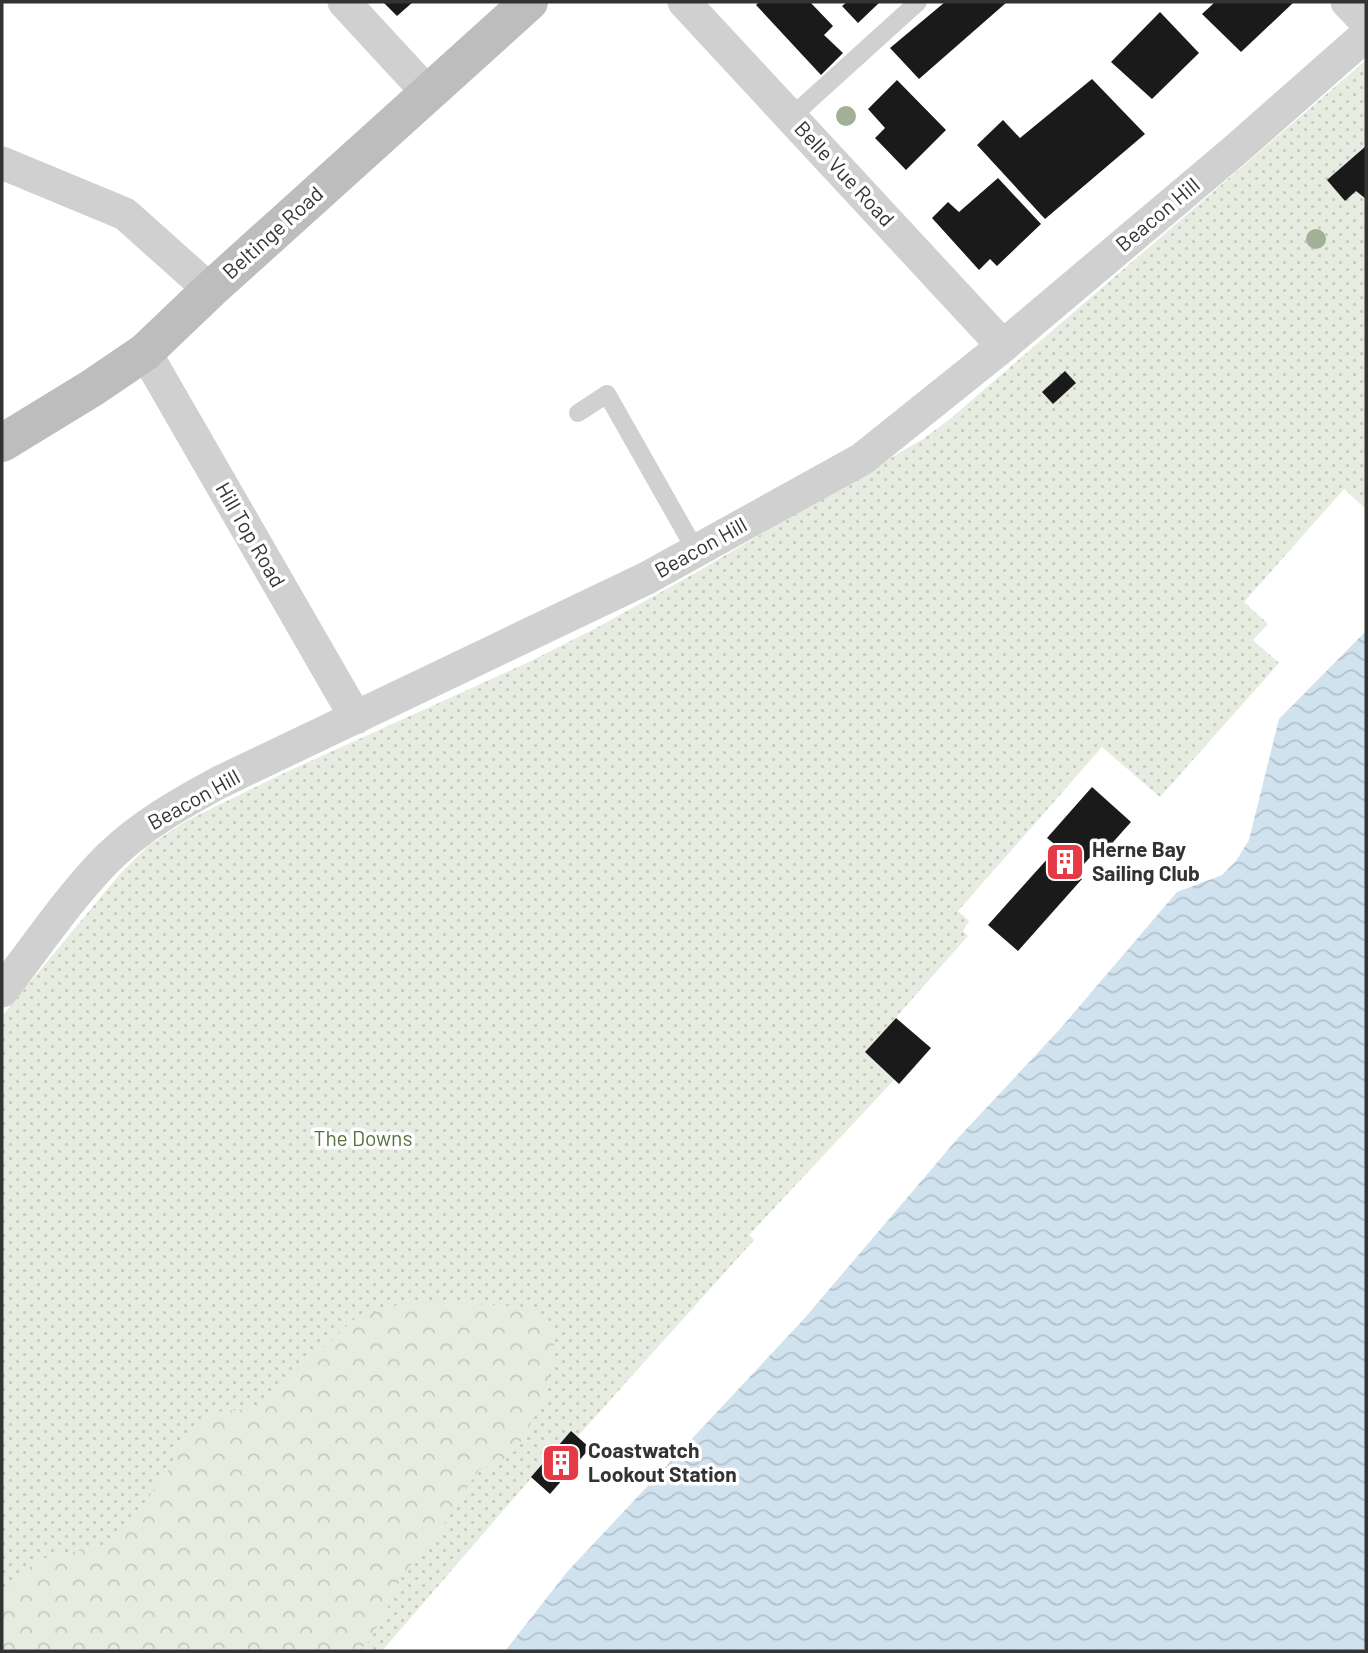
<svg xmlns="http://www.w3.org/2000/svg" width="1368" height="1653" font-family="Barlow,sans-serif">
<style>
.grass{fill:url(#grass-dots)}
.forest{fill:url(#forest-crowns)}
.water{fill:url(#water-waves)}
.building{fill:#1a1a1a}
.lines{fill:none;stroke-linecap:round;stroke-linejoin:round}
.lane{stroke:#d0d0d0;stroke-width:18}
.street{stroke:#d0d0d0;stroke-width:33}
.secondary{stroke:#bdbdbd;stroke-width:38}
.tree{fill:#a2b095}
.labels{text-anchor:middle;stroke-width:7;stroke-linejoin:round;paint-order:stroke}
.street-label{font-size:21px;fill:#333;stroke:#fff}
.poi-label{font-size:21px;font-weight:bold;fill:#333;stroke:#fff;text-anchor:start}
.park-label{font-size:21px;fill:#56703f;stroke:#fff}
</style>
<defs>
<pattern id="grass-dots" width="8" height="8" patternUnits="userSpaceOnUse" patternTransform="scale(1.75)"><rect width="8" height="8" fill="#e6ecdf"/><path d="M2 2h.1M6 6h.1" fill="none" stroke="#c6cbc0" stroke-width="1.8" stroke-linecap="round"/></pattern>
<pattern id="forest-crowns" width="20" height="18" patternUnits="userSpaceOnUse" patternTransform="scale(1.75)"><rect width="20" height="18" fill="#e6ecdf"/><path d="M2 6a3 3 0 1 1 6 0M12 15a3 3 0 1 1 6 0" fill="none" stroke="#c6cbc0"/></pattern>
<pattern id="water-waves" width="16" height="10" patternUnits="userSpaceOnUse" patternTransform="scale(1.75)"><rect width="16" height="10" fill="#cfe2ee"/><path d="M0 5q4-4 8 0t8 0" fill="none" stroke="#b2c2cd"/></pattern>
</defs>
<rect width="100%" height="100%" fill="#fff"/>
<path class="grass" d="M 1366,60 L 1366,509 L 1344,489 L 1244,602 L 1268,624 L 1253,640 L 1279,663 L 1160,797 L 1102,747 L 958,911 L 969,921 L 963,931 L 968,936 L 865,1052 L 895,1079 L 749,1235 L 754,1240 L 577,1437 L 571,1432 L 382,1651 L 2,1651 L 2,1016 L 119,875 L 148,846 L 186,821 L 282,774 L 531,661 L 600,626 L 695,573 L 923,439 L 950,419 Z"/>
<path class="forest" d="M 409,1301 L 529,1307 L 542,1316 L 551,1332 L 555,1350 L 543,1401 L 516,1450 L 493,1466 L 479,1470 L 451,1511 L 440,1533 L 422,1551 L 402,1576 L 386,1611 L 369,1641 L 359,1651 L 2,1651 L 2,1599 L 36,1560 L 101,1546 L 125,1528 L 169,1470 L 185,1436 L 213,1412 L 261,1408 L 353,1320 Z"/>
<path class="water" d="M 1366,631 L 1366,1651 L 505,1651 L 567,1572 L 803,1320 L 958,1138 L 1060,1029 L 1177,892 L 1222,875 L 1236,861 L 1249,840 L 1279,719 Z"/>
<g class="building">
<path d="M 383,2 L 413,2 L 397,16 Z"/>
<path d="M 759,2 L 810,2 L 833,26 L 824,35 L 843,53 L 821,75 L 756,5 Z"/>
<path d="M 847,2 L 880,2 L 858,23 L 842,6 Z"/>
<path d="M 945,2 L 1007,2 L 919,79 L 890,48 Z"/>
<path d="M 1215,2 L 1294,2 L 1241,52 L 1202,14 Z"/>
<path d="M 1160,12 L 1199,53 L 1152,99 L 1111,62 Z"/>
<path d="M 1092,79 L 1145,134 L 1045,219 L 977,145 L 1003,120 L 1020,138 Z"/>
<path d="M 897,80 L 946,130 L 906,170 L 875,138 L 885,128 L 868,109 Z"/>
<path d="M 1366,146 L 1366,199 L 1356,191 L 1345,201 L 1327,180 Z"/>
<path d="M 998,178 L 1041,224 L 997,266 L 990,259 L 979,270 L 932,218 L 948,202 L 959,212 Z"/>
<path d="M 1065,371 L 1076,383 L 1053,404 L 1042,392 Z"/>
<path d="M 1092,787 L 1131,822 L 1106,850 L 1101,845 L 1076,873 L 1082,879 L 1018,951 L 988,925 L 1058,847 L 1047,838 Z"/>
<path d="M 896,1018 L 931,1048 L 899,1084 L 865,1052 Z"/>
<path d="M 571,1431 L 590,1448 L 550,1494 L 531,1477 Z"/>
</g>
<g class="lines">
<g class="lane">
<path d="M 791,117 L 918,2"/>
<path d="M 578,413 L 607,394 L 696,551"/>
</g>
<g class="street">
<path d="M 344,2 L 428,93"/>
<path d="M 684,2 L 1003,346"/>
<path d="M 1347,2 L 1366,22"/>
<path d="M 2,163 L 125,214 L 210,290"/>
<path d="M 145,352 L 356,718"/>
<path d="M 2,991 C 36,947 69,897 109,857 C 142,825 181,803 220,782 L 647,578 L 862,459 L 1003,346 L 1233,152 L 1366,35"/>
</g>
<path class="secondary" d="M 2,443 L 92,388 L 145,352 L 210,290 L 529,2"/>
</g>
<g class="tree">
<circle cx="846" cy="116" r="10"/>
<circle cx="1316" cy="239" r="10"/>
</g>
<defs>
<g id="building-square" transform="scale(2.0125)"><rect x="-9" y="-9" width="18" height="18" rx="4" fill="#e63946" stroke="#fff"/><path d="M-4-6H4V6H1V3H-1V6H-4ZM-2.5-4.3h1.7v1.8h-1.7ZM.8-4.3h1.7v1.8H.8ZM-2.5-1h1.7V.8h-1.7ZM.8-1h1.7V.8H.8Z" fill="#fff"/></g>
</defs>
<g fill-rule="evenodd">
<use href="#building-square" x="1065" y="862"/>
<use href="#building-square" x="561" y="1463"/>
</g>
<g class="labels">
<g class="street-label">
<text transform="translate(844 174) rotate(47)" y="7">Belle Vue Road</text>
<text transform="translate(1158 215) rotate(-40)" y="7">Beacon Hill</text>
<text transform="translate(273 233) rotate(-42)" y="7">Beltinge Road</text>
<text transform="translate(250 535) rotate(60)" y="7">Hill Top Road</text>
<text transform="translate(701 548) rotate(-29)" y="7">Beacon Hill</text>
<text transform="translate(194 800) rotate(-29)" y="7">Beacon Hill</text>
</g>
<g class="poi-label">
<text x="1092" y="857">Herne Bay<tspan x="1092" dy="24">Sailing Club</tspan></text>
<text x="588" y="1458">Coastwatch<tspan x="588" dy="24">Lookout Station</tspan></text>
</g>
<g class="park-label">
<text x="363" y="1146">The Downs</text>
</g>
</g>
<rect width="1368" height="1653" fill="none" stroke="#333333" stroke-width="7"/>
</svg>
